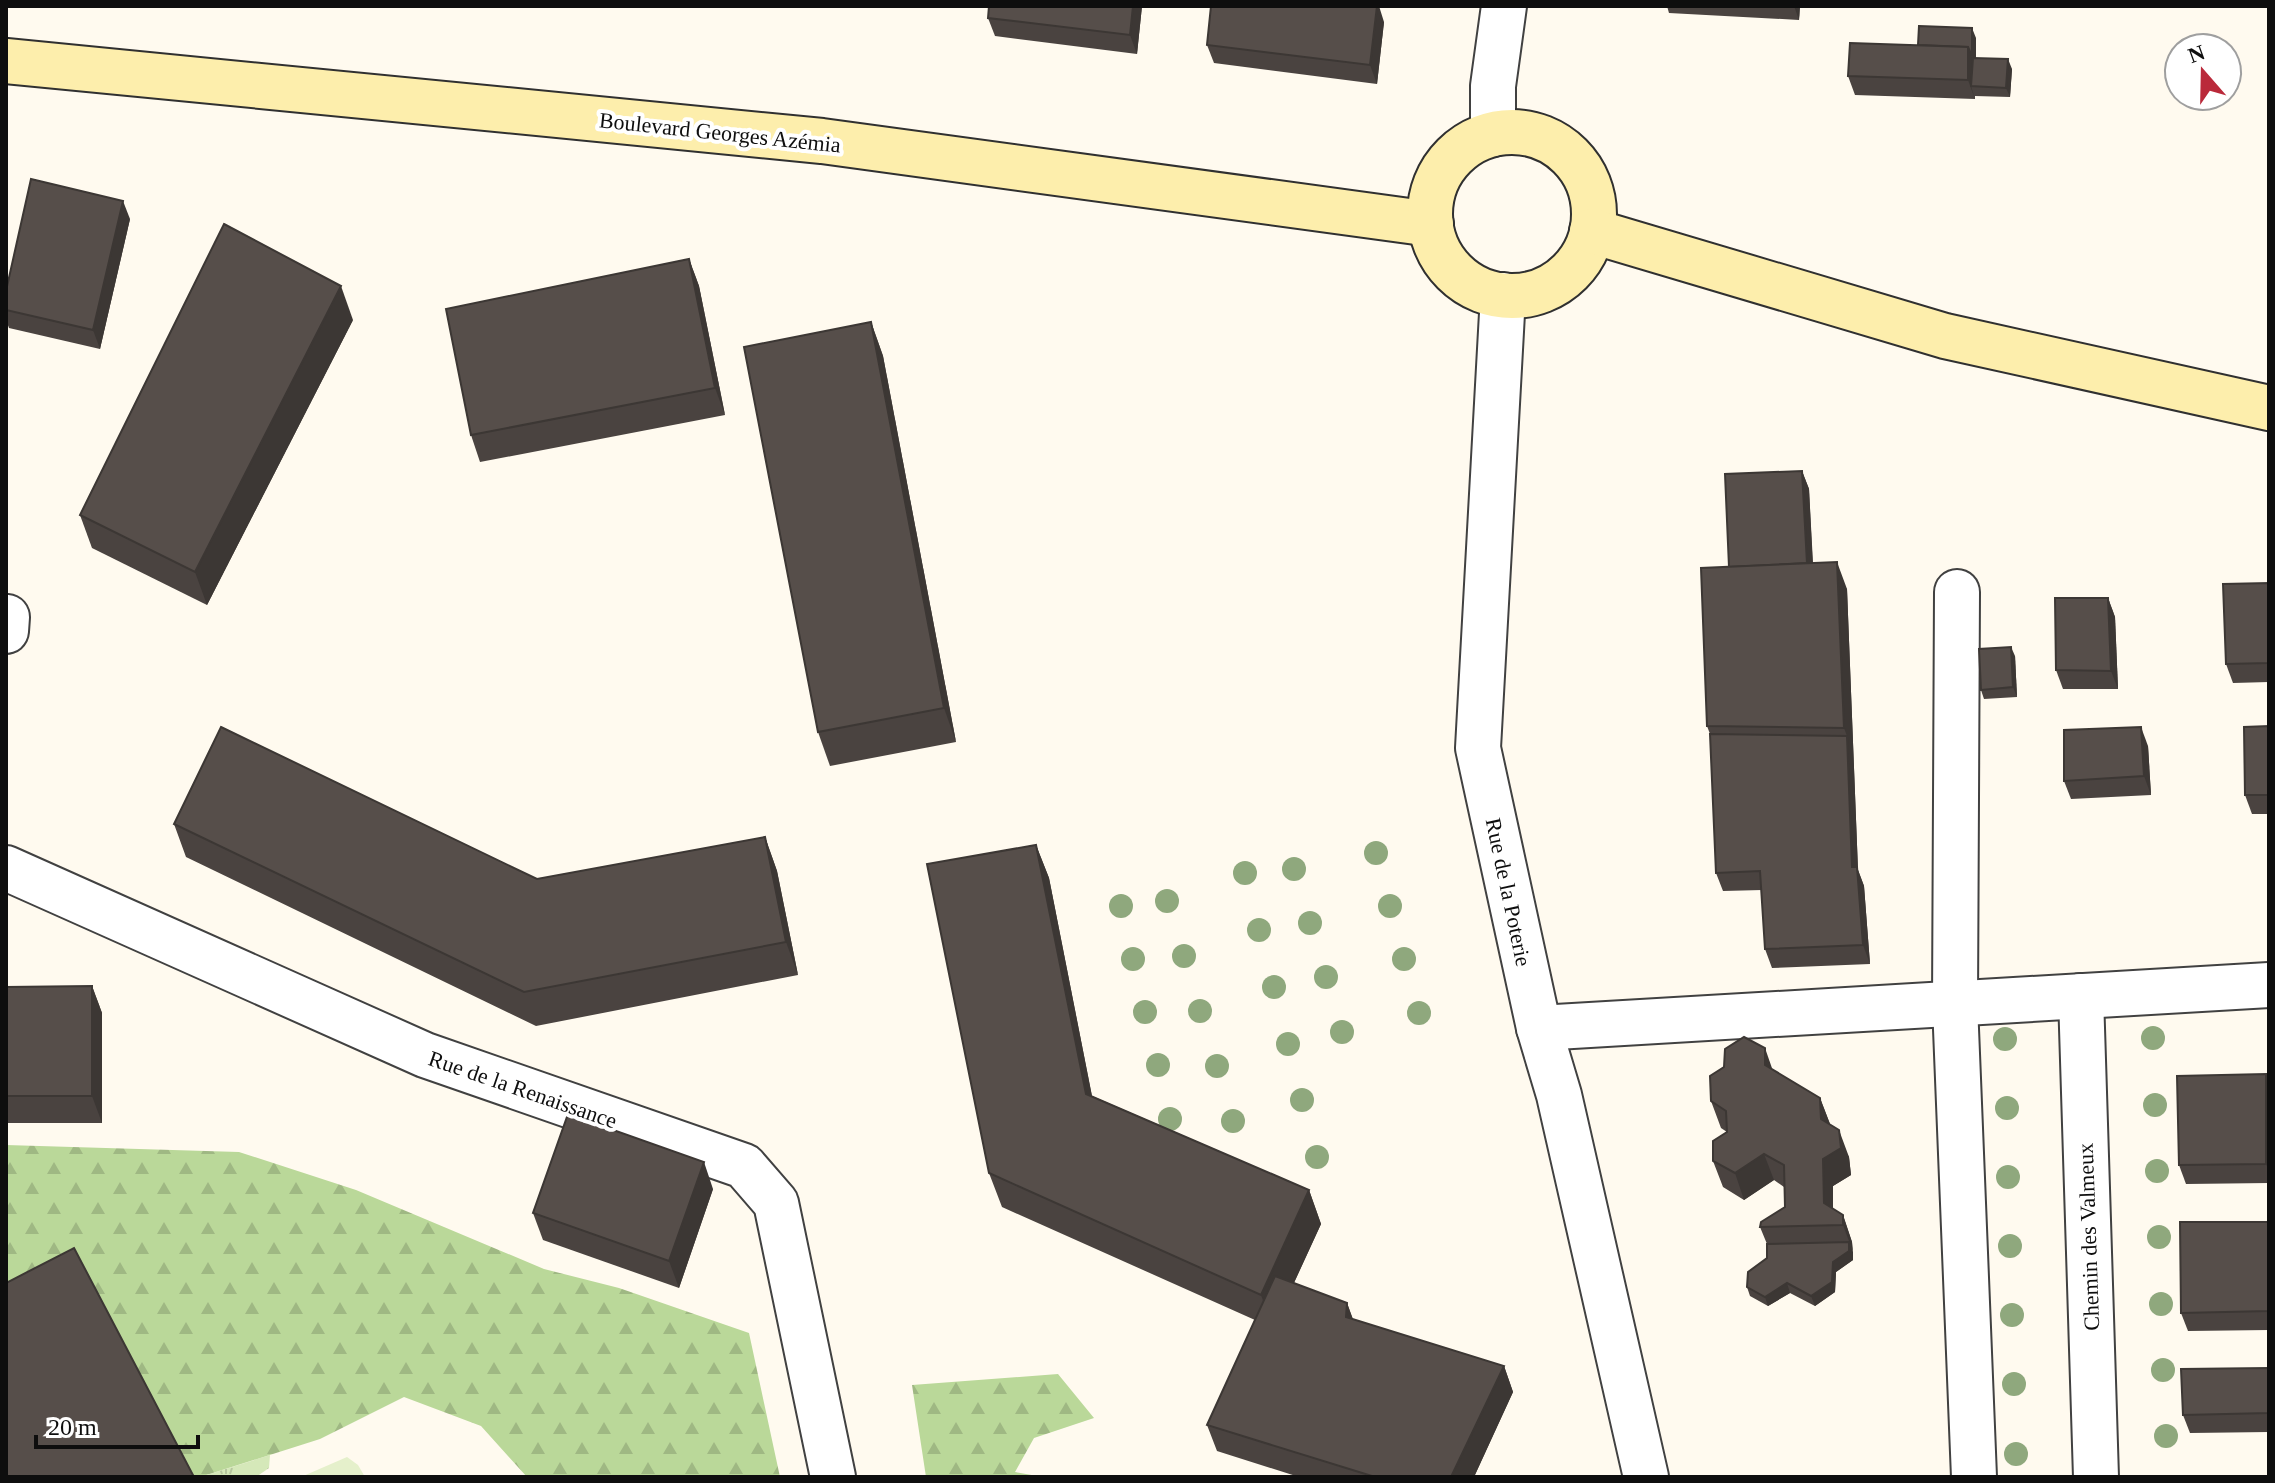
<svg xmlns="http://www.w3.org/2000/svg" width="2275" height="1483" font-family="Georgia,serif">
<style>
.grass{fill:url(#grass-tufts)}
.forest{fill:url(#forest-firs)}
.pitch{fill:#e5f0cb}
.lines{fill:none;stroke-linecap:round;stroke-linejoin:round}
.street-casing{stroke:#414141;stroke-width:48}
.secondary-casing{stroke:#303030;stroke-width:48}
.street{stroke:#fff;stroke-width:44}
.secondary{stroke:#fdeeac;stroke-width:44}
.tree{fill:#8fa87d}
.wall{fill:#4a4340}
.shaded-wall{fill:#3c3734}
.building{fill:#564e4a;stroke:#3c3734;stroke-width:2}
.labels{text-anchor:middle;stroke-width:8;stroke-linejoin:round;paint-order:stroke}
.street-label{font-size:22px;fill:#0e0e0e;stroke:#fff}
</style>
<defs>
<pattern id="grass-tufts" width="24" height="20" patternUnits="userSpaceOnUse" patternTransform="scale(2)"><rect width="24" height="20" fill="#d5e8b9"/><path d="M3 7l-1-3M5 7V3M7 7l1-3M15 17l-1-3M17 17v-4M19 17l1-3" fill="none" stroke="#b6c69e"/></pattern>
<pattern id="forest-firs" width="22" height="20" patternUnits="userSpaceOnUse" patternTransform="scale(2)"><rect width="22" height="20" fill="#bad899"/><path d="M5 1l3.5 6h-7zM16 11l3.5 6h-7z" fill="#9fb883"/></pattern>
</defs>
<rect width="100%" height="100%" fill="#fffaef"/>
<path class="grass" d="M 270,1455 L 269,1468 L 256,1477 L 200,1477 Z"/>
<g class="forest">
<path d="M 6,1145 L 239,1152 L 356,1190 L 544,1269 L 619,1288 L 749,1333 L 780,1477 L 527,1477 L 481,1426 L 404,1397 L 320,1439 L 200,1477 L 189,1477 L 6,1283 Z"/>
<path d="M 1058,1374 L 1094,1418 L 1034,1438 L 1015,1472 L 1043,1477 L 926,1477 L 912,1385 Z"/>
</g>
<path class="pitch" d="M 347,1457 L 358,1465 L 365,1477 L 301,1477 Z"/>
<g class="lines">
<g class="street-casing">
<g id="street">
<path d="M 1493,134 L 1493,86 L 1504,6"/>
<path d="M 1503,295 L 1478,748 L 1539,1028 L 1559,1095 L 1646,1477"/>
<path d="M 1957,592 L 1955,1004 L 1974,1477"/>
<path d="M 6,631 L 7,617"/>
<path d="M 6,868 L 425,1055 L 744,1166 L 776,1203 L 833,1477"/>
<path d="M 2081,996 L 2096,1477"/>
<path d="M 1539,1028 L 2269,985"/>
</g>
</g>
<g class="secondary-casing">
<g id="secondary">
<path d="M 6,61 L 822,141 L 1431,224"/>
<circle cx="1512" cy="214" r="82"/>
<path d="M 1592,231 L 1945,336 L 2269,408"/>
</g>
</g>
<use href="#street" class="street"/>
<use href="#secondary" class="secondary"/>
</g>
<g class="tree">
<circle cx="1376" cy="853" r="12"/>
<circle cx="1294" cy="869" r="12"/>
<circle cx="1245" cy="873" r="12"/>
<circle cx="1167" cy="901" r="12"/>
<circle cx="1121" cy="906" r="12"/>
<circle cx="1390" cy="906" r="12"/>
<circle cx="1310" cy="923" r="12"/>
<circle cx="1259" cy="930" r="12"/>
<circle cx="1184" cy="956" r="12"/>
<circle cx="1133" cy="959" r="12"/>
<circle cx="1404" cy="959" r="12"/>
<circle cx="1326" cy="977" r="12"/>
<circle cx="1274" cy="987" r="12"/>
<circle cx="1200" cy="1011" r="12"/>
<circle cx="1145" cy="1012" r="12"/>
<circle cx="1419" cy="1013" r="12"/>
<circle cx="1342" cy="1032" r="12"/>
<circle cx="2153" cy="1038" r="12"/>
<circle cx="2005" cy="1039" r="12"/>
<circle cx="1288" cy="1044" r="12"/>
<circle cx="1158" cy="1065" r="12"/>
<circle cx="1217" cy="1066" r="12"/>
<circle cx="1302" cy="1100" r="12"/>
<circle cx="2155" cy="1105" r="12"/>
<circle cx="2007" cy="1108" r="12"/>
<circle cx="1170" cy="1119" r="12"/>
<circle cx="1233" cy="1121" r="12"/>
<circle cx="1317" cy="1157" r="12"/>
<circle cx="2157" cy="1171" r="12"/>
<circle cx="2008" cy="1177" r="12"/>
<circle cx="2159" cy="1237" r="12"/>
<circle cx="2010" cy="1246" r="12"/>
<circle cx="2161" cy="1304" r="12"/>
<circle cx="2012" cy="1315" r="12"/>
<circle cx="2163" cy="1370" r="12"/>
<circle cx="2014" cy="1384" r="12"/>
<circle cx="2166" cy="1436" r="12"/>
<circle cx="2016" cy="1454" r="12"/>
</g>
<g class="wall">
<path d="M 1142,6 L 1137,54 L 995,36 L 988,18 Z"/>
<path d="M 1667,6 L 1800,6 L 1799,20 L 1669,13 Z"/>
<path d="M 1384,22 L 1377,84 L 1214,63 L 1207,45 Z"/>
<path d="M 1976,38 L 1976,58 L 2012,69 L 2010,97 L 1975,96 L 1975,99 L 1855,95 L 1848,76 Z"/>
<path d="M 130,219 L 100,349 L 9,328 L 6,320 L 6,291 Z"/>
<path d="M 689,259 L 699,286 L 725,415 L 480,462 L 471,435 Z"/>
<path d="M 353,320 L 207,605 L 92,548 L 80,515 Z"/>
<path d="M 871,322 L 883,356 L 956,742 L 830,766 L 818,732 Z"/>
<path d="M 1802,471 L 1809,489 L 1813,563 L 1847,589 L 1858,870 L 1864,886 L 1870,964 L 1772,968 L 1765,949 L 1762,890 L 1723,891 L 1716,873 L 1710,734 L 1707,726 L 1729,567 Z"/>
<path d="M 2269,583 L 2269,682 L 2233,683 L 2226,664 Z"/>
<path d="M 2108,598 L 2115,617 L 2118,689 L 2063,689 L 2056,670 Z"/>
<path d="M 2015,656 L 2017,697 L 1984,699 L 1981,690 Z"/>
<path d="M 2269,726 L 2269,814 L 2252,814 L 2245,795 Z"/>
<path d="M 2148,746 L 2151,795 L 2071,799 L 2064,781 Z"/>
<path d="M 174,824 L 537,879 L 765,837 L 777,871 L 798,975 L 536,1026 L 186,857 Z"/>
<path d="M 1036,845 L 1049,878 L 1092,1096 L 1309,1190 L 1321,1224 L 1294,1283 L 1347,1303 L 1353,1320 L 1504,1366 L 1513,1392 L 1474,1477 L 1299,1477 L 1217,1451 L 1207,1425 L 1255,1320 L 1002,1207 L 989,1173 Z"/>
<path d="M 92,986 L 102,1013 L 102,1123 L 6,1123 L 6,987 Z"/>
<path d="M 1772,1069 L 1820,1098 L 1830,1124 L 1849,1157 L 1851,1175 L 1833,1186 L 1833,1209 L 1843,1215 L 1852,1242 L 1853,1260 L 1836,1272 L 1835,1292 L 1815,1306 L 1790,1293 L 1768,1306 L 1750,1296 L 1747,1287 L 1767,1258 L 1767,1244 L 1760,1227 L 1785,1207 L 1784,1187 L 1774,1180 L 1744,1200 L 1723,1187 L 1713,1161 L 1727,1132 L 1721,1128 L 1711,1101 Z"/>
<path d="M 2266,1074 L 2269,1083 L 2269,1183 L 2186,1184 L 2179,1165 Z"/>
<path d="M 713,1189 L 679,1288 L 543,1240 L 533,1213 Z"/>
<path d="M 2268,1222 L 2269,1225 L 2269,1330 L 2188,1331 L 2181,1313 Z"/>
<path d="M 2269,1368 L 2269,1432 L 2190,1433 L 2183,1415 Z"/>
</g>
<g class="shaded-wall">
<path d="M 1133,6 L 1142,6 L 1137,54 L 1130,35 Z"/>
<path d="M 1377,6 L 1379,6 L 1384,22 L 1377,84 L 1370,65 Z"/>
<path d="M 1794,6 L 1800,6 L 1799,20 Z"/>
<path d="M 1972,28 L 1976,38 L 1976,65 L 1972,56 Z"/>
<path d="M 1968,47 L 1975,65 L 1971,86 L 1975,99 L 1968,80 Z"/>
<path d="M 2008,59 L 2012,69 L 2010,97 L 2006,88 Z"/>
<path d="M 123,201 L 130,219 L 100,349 L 93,330 Z"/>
<path d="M 689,259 L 699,286 L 725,415 L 715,388 Z"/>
<path d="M 341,286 L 353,320 L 207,605 L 195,572 Z"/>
<path d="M 871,322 L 883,356 L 956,742 L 944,708 Z"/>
<path d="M 1802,471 L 1809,489 L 1814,590 L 1807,572 Z"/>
<path d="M 1837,562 L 1847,589 L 1858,870 L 1864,886 L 1870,964 L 1863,945 L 1852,867 L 1847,736 L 1844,728 Z"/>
<path d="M 2108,598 L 2115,617 L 2118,689 L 2111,671 Z"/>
<path d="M 2011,647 L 2015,656 L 2017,697 L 2013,687 Z"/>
<path d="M 2141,727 L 2148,746 L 2151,795 L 2144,776 Z"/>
<path d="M 765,837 L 777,871 L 798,975 L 786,942 Z"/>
<path d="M 1036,845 L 1049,878 L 1098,1127 L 1086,1094 Z"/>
<path d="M 92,986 L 102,1013 L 102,1123 L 92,1096 Z"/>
<path d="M 1765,1048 L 1774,1074 L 1765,1065 Z"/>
<path d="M 2266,1074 L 2269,1083 L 2269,1171 L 2266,1164 Z"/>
<path d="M 1820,1098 L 1830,1124 L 1821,1119 Z"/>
<path d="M 1839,1130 L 1849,1157 L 1851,1175 L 1833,1186 L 1833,1225 L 1824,1203 L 1823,1159 Z"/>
<path d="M 1764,1154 L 1774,1180 L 1744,1200 L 1735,1173 Z"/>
<path d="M 704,1162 L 713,1189 L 679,1288 L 669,1261 Z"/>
<path d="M 1309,1190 L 1321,1224 L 1273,1328 L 1261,1295 Z"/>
<path d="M 1843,1215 L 1852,1242 L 1853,1252 L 1843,1225 Z"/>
<path d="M 1849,1242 L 1853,1252 L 1853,1260 L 1836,1272 L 1835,1292 L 1815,1306 L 1811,1296 L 1833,1262 Z"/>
<path d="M 1787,1283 L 1790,1293 L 1768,1306 L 1765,1297 Z"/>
<path d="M 1347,1303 L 1357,1330 L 1346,1317 Z"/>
<path d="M 1504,1366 L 1513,1392 L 1474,1477 L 1451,1477 Z"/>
</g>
<g class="building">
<path d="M 989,6 L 1133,6 L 1130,35 L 988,18 Z"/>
<path d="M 1211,6 L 1377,6 L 1370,65 L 1207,45 Z"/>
<path d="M 1919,26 L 1972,28 L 1972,56 L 1968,47 L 1918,45 Z"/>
<path d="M 1850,43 L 1968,47 L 1968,80 L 1848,76 Z"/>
<path d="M 1973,58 L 2008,59 L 2006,88 L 1971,86 Z"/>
<path d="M 31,179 L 123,201 L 93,330 L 6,310 L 6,291 Z"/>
<path d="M 224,224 L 341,286 L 195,572 L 80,515 Z"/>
<path d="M 689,259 L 715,388 L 471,435 L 446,309 Z"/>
<path d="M 871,322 L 944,708 L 818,732 L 744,347 Z"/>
<path d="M 1802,471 L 1807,563 L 1729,567 L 1725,474 Z"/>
<path d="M 1837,562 L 1844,728 L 1707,726 L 1701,568 Z"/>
<path d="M 2269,583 L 2269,663 L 2226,664 L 2223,584 Z"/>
<path d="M 2055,598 L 2108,598 L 2111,671 L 2056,670 Z"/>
<path d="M 2011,647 L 2013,687 L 1981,690 L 1979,649 Z"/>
<path d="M 2269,726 L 2269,795 L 2245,795 L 2244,727 Z"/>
<path d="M 221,727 L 537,879 L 765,837 L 786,942 L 524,992 L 174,824 Z"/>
<path d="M 2141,727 L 2144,776 L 2064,781 L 2064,730 Z"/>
<path d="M 1710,734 L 1847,736 L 1852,867 L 1857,867 L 1863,945 L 1765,949 L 1760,871 L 1716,873 Z"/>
<path d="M 1036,845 L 1086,1094 L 1309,1190 L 1261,1295 L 989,1173 L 927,864 Z"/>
<path d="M 92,986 L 92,1096 L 6,1096 L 6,987 Z"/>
<path d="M 1744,1037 L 1765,1048 L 1765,1065 L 1820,1098 L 1821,1119 L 1839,1130 L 1841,1148 L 1823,1159 L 1824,1203 L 1843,1215 L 1843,1225 L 1760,1227 L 1761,1222 L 1785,1207 L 1784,1165 L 1764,1154 L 1735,1173 L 1713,1161 L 1713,1141 L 1727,1132 L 1726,1111 L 1711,1101 L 1710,1076 L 1724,1067 L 1725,1049 Z"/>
<path d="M 2266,1074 L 2266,1164 L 2179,1165 L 2177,1076 Z"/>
<path d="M 568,1114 L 704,1162 L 669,1261 L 533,1213 Z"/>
<path d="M 2180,1222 L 2268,1222 L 2269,1311 L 2181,1313 Z"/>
<path d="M 1849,1242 L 1849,1251 L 1833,1262 L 1832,1282 L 1811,1296 L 1787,1283 L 1765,1297 L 1747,1287 L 1748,1272 L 1767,1258 L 1767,1244 Z"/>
<path d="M 74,1248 L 194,1477 L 6,1477 L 6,1283 Z"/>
<path d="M 1275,1276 L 1347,1303 L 1346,1317 L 1504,1366 L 1451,1477 L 1372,1477 L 1372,1476 L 1207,1425 Z"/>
<path d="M 2269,1368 L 2269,1413 L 2183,1415 L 2181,1369 Z"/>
</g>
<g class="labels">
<g class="street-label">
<text transform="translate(720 132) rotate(6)" y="8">Boulevard Georges Azémia</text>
<text transform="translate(1509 892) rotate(78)" y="8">Rue de la Poterie</text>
<text transform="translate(523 1089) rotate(19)" y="8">Rue de la Renaissance</text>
<text transform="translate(2088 1237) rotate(-92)" y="8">Chemin des Valmeux</text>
</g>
</g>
<rect width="2275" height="1483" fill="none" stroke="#0e0e0e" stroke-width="16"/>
<g transform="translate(2203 72) rotate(340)"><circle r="38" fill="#ffffff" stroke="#9f9f9f" stroke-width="2"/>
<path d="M0-6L14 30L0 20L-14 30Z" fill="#ba293a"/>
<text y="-12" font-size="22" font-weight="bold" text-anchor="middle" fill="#0e0e0e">N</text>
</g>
<path d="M36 1435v12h162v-12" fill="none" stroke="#0e0e0e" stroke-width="4"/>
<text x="48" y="1435" font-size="24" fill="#0e0e0e" stroke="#ffffff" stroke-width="6" paint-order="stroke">20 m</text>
</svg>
